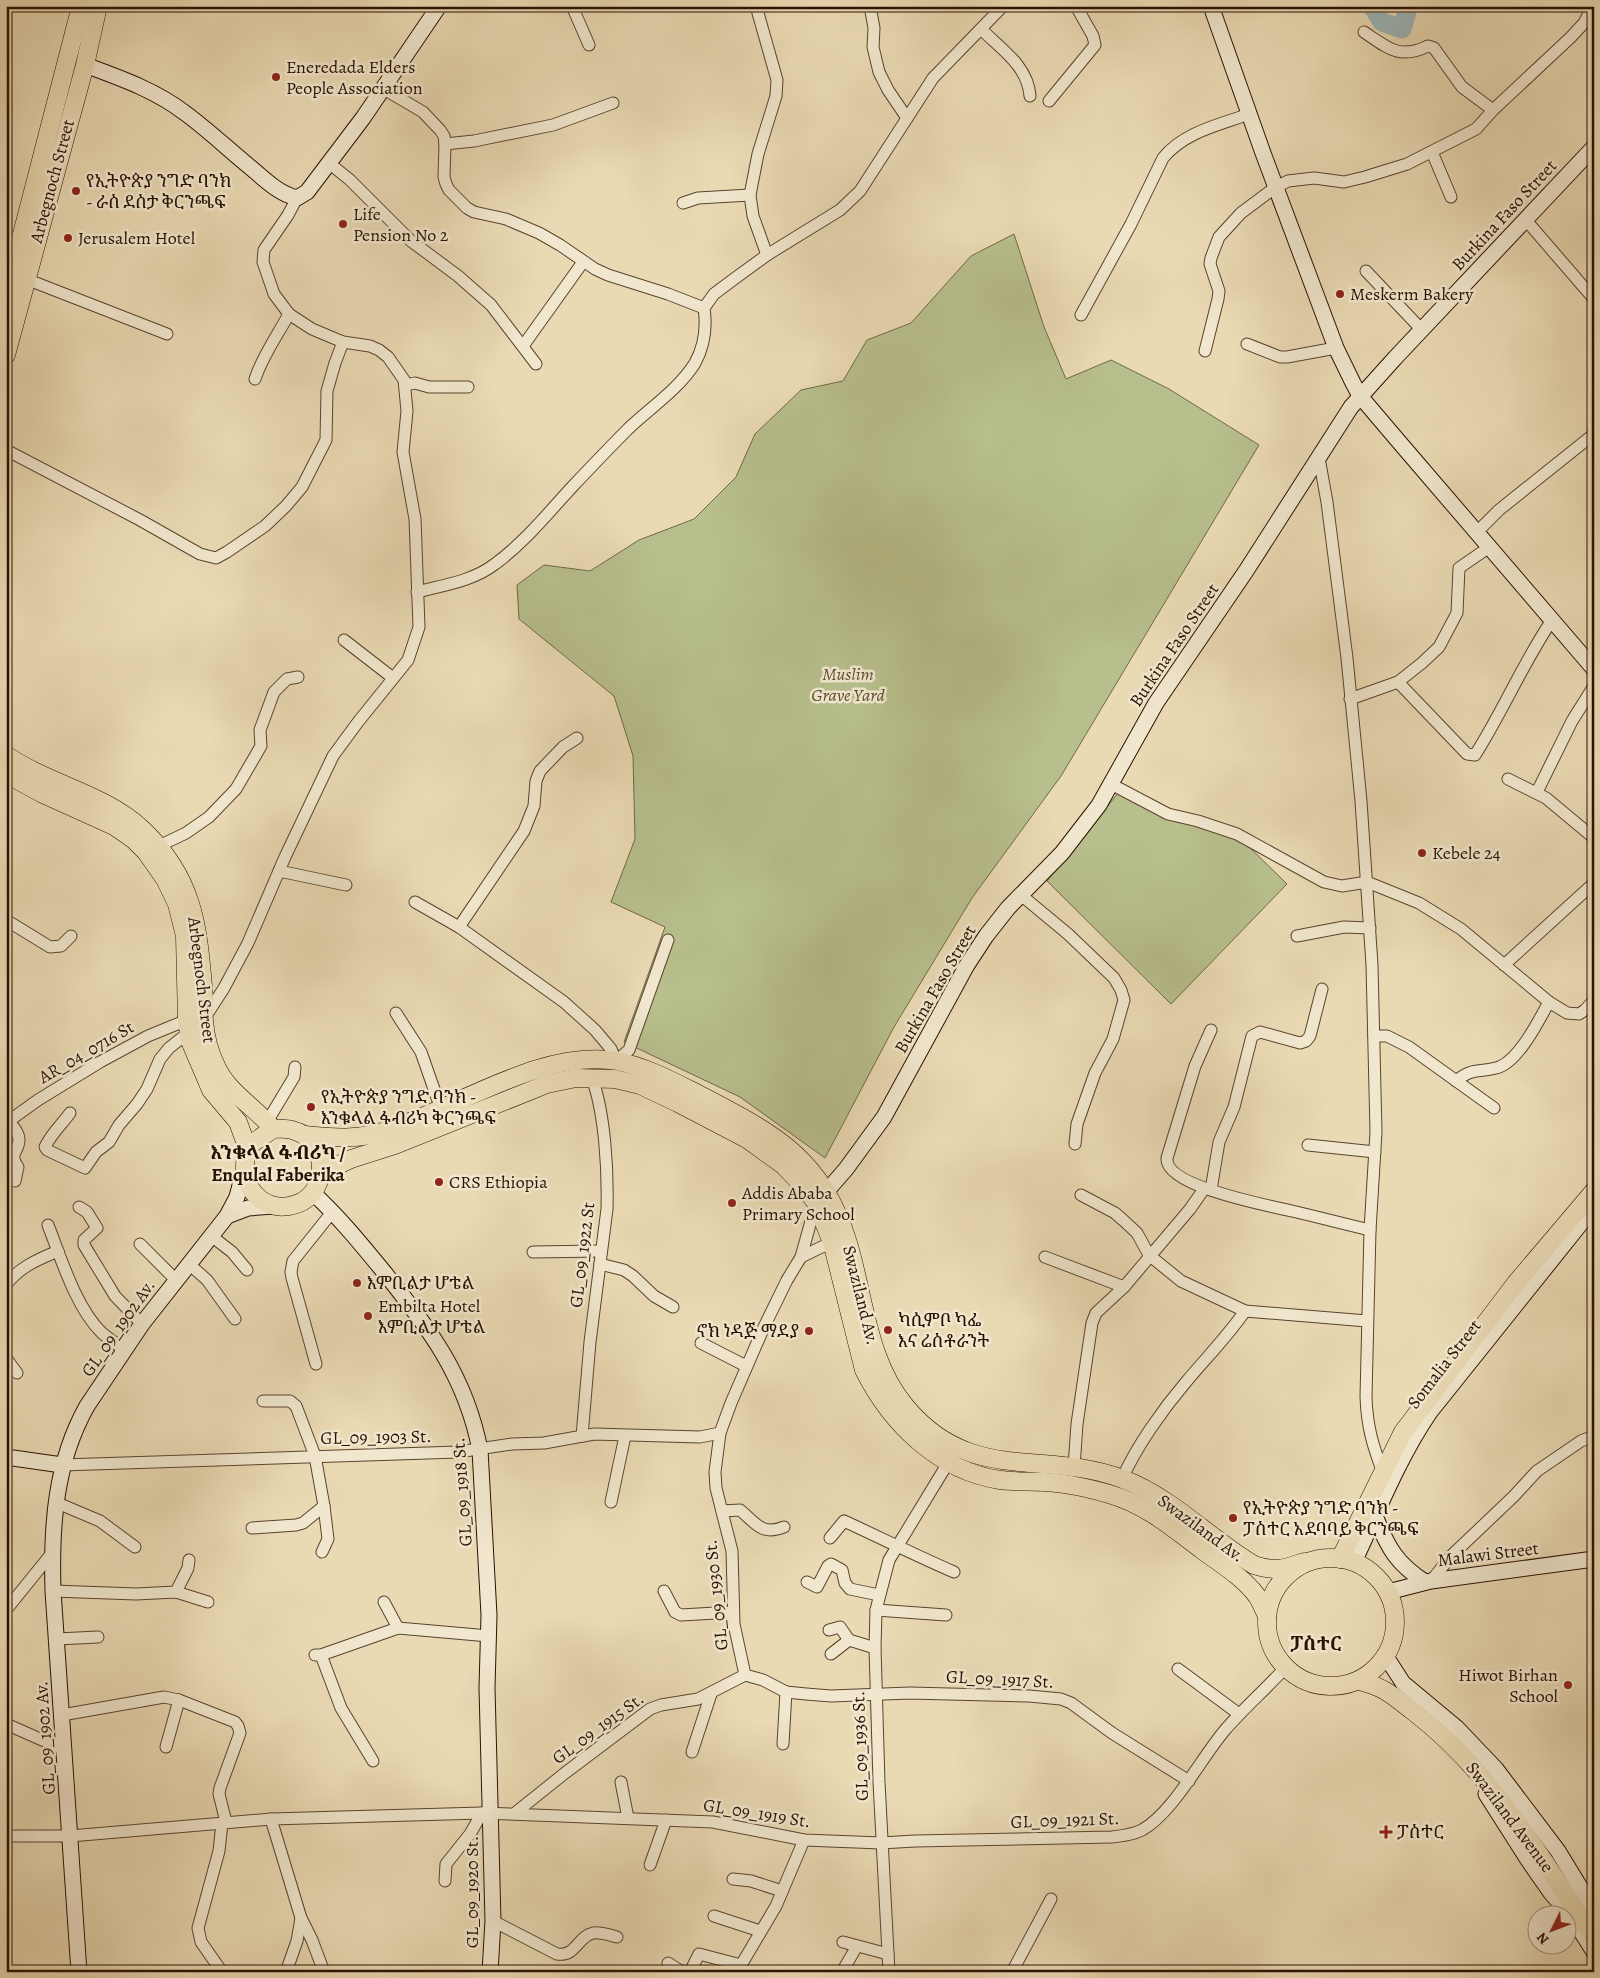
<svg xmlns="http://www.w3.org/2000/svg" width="1600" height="1978" font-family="Alegreya,'Noto Serif Ethiopic',serif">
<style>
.green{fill:#b7bf8c;stroke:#706847}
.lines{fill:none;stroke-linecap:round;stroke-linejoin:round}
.river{stroke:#9db8b9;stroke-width:19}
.street-casing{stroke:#59432e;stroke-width:13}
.secondary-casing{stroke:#291102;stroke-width:17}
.primary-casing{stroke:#291102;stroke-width:19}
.street{stroke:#f1e7ce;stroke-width:11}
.secondary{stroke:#f1e7ce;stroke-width:15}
.primary{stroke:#eadab4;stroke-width:18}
.poi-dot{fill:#8f2418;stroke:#f1e7ce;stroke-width:2}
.labels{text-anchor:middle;stroke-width:5;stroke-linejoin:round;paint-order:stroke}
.poi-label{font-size:18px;fill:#291102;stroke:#f1e7ce;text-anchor:start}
.street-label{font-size:18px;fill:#291102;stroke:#f1e7ce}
.park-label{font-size:18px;font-style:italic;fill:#5b4e32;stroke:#f1e7ce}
.neighbourhood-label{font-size:19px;font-weight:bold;fill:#291102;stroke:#f1e7ce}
</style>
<rect width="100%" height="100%" fill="#eadab4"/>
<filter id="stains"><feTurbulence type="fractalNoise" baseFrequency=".004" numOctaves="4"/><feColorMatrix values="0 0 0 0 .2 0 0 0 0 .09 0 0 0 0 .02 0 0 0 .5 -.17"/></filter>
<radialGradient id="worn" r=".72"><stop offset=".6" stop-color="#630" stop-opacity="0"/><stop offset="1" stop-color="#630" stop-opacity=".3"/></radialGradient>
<g class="green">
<path d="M 1014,234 L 1044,327 L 1066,379 L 1111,360 L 1169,389 L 1259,445 L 1061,776 L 972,898 L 894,1027 L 825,1158 L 740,1097 L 624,1042 L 665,927 L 611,902 L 635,839 L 633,756 L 614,696 L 519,619 L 517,585 L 544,565 L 590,571 L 639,540 L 694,519 L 736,477 L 755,434 L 801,390 L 843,381 L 867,340 L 911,323 L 971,256 Z"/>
<path d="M 1123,787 L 1171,819 L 1237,835 L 1287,884 L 1171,1004 L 1047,881 Z"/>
</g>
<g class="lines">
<path class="river" d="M 1372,6 L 1382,22 L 1402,29 L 1407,12 L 1407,6"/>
<g class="street-casing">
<g id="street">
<path d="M 572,6 L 589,45"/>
<path d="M 756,6 L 777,80 L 776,96 L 758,154 L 750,195 L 753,216 L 767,255"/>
<path d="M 870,6 L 874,28 L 873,47 L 879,72 L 888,90 L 907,118"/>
<path d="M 981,29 C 1001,49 1028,66 1030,96"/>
<path d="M 1364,32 C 1388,48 1399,60 1428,46 L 1434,48 L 1462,87 L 1493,110"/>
<path d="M 382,88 L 423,112 L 440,130 L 444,136 L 445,144 L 444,177 L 446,184 L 449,190 L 467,208 L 474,212 L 506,219 L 539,233 L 560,245 L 595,269 L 608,275 L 668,294 L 704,308"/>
<path d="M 1049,101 L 1095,45 L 1093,36 L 1076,6"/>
<path d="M 445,144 L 474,141 L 553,125 L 613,103"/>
<path d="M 1432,152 L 1451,197"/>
<path d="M 329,163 L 350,180 L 411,241 L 458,276 L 491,305 L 536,364"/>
<path d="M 683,203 L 698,198 L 750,195"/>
<path d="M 1525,219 L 1594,299"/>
<path d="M 1366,271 L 1422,330"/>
<path d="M 26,279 L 167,334"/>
<path d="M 1081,315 L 1131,224 L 1163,158 C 1184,132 1219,125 1249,114"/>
<path d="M 1247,344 L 1280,357 L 1287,357 L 1336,348"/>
<path d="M 523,346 L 583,262"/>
<path d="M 1205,351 L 1218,299 L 1219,291 L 1210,264 L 1211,258 L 1219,237 L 1241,213 L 1276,187 L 1288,181 L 1314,178 L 1344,182 L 1365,177 L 1407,164 L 1476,129 L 1493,110 L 1571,37 L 1584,23 L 1593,6"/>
<path d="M 255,379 C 263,355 277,336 289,314"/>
<path d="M 405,385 L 415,383 L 429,387 L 468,387"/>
<path d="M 6,450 L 140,520 L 200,554 L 216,558 L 227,552 L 265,526 L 286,506 L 302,487 L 326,440 L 327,391 L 335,363 L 343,342"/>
<path d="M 1319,458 L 1327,502 L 1347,658 L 1361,801 L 1372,965 L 1376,1132 L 1370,1230 L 1366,1397 C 1367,1427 1373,1447 1384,1475"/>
<path d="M 1476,533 L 1499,510 L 1594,434"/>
<path d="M 417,592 C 444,585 473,581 495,564 C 525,542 548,513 573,486 C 591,467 609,448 628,429 C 650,408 679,389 695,363 C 705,345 707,328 704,308 L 714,294 L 734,279 L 767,255 L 840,210 L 860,191 L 933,78 L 1003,6"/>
<path d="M 344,640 L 393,678"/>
<path d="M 1398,682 L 1467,754 L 1475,755 C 1503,711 1523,663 1552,620"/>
<path d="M 1350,699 L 1398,682 L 1422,663 L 1439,647 L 1457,613 L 1459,568 L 1488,548"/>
<path d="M 1508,779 L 1546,798 L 1594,838"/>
<path d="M 1111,784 L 1168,814 L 1198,821 L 1237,834 L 1324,882 L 1342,886 L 1367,882 L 1419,903 L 1461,929 L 1549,1002 L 1567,1013 L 1579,1014 L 1585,1010 L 1594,1000"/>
<path d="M 1537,792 L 1572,721 L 1594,686"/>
<path d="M 159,846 L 186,833 L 209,817 L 236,789 L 261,746 L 260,730 L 274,692 L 287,679 L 298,677"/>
<path d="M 279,871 L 346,885"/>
<path d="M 1021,895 L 1068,934 L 1114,978 L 1121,990 L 1124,1000 L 1113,1039 L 1095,1073 L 1077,1124 L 1075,1144"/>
<path d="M 415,902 L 459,927 L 564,1002 L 595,1030 L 611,1049 L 616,1061 L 629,1050 L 668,940"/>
<path d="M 6,920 L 50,947 L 61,946 L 71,936"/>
<path d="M 459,927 L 524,831 L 534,806 L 536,781 L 540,771 L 563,747 L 577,738"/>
<path d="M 1297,936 L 1344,927 L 1370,928"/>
<path d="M 1504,965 L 1594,883"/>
<path d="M 396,1013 L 421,1052 L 441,1109"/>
<path d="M 204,1019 L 224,988 L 248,943 L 285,857 L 333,756 L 358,722 L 408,660 L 419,627 L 415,519 L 403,452 L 407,411 L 404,380 L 388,357 L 379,350 L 370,346 L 343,342 L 312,329 L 289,314 L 274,294 L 263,262 L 264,250 L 288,215 L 297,198"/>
<path d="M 1211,1030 L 1195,1066 L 1167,1158 C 1164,1186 1270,1206 1292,1211 C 1318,1217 1344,1224 1370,1230"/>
<path d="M 1374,1036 L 1387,1036 L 1409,1047 L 1494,1108"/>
<path d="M 1456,1081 C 1473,1067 1478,1073 1496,1068 C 1518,1063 1539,1020 1549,1002"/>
<path d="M 70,1113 C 62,1124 51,1134 45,1147 L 47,1150 L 85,1168 L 96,1152 L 109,1142 L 119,1125 L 137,1104 L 147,1089 L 160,1059 L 169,1048 L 188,1033"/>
<path d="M 9,1121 C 13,1127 19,1132 19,1140 C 19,1152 8,1153 18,1167 L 15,1181"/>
<path d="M 267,1122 L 294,1077 L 295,1067"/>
<path d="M 6,1123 L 38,1100 L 100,1062 L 148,1036 L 187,1020"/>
<path d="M 1308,1145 L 1375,1152"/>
<path d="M 1211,1190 L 1219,1142 L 1234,1107 L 1252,1036 L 1260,1032 L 1300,1043 L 1306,1041 L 1310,1036 L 1322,989"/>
<path d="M 1081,1195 L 1115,1213 L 1123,1220 L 1137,1233 L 1149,1255 L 1181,1281 L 1245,1311 L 1367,1321"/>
<path d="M 79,1207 L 87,1212 L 97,1228 L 84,1240 L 84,1245 L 115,1296 L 142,1324"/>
<path d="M 48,1225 C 61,1258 76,1308 102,1333 C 109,1339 117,1344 124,1350"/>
<path d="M 210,1235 L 232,1252 L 247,1270"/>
<path d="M 140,1244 L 176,1280"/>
<path d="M 533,1252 L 601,1251"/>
<path d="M 801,1257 L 832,1242"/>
<path d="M 1045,1257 L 1124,1287"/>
<path d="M 189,1264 L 207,1280 L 235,1319"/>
<path d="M 600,1264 L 624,1270 L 633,1276 L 654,1296 L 673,1307"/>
<path d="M 6,1285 C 19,1267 39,1259 58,1251"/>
<path d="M 701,1343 L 746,1366"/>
<path d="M 6,1358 L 17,1373"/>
<path d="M 316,1364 L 292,1278 L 291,1272 L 293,1261 L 333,1211"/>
<path d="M 263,1401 L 290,1401 L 296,1406 L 315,1456 L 324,1506 L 328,1539 L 322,1552"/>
<path d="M 582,1436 L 590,1342 L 607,1209 C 608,1170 605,1114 592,1078"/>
<path d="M 62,1465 L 458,1452 L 512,1444 L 544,1443 L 594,1434 L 700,1437 L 720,1433"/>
<path d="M 1074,1467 L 1077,1424 L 1092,1323 L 1096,1313 L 1124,1287 L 1190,1209 L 1204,1189"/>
<path d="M 1122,1479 C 1136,1447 1163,1409 1186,1382 C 1206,1358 1227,1337 1245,1311"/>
<path d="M 55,1502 L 100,1521 L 135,1547"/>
<path d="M 611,1502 L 625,1436"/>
<path d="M 722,1511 L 740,1510 C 756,1523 761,1536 784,1527"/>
<path d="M 252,1528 L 296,1525 L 303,1523 L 324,1506"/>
<path d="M 830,1538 L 844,1521 C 881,1538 917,1556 954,1572"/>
<path d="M 1431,1581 L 1452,1555 L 1514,1496 L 1537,1471 L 1581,1441 L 1594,1436"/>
<path d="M 807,1582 L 817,1587 L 828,1566 L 831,1564 L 842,1570 L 845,1583 L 850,1589 L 879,1595"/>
<path d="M 53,1591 L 136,1594 L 176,1592 L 208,1602"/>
<path d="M 664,1591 L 675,1612 L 681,1615 L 733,1612"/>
<path d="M 176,1592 L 188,1568 L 189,1560"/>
<path d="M 384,1602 L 398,1628"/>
<path d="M 6,1610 L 52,1553"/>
<path d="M 876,1610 L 946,1615"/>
<path d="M 829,1630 L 840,1627 L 849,1640 L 875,1648"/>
<path d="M 57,1639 L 98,1637"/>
<path d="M 831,1654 L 849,1640"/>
<path d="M 315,1655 L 321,1655 L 398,1628 L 489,1636"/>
<path d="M 321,1655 L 341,1708 L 373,1761"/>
<path d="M 1178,1669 L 1239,1714"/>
<path d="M 745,1675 L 734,1624 L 732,1551 L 716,1488 L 715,1472 L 720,1433 L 731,1403 L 764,1327 L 787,1280 L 801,1257 L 816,1203"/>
<path d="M 62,1715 L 164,1697 L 179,1700 L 235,1722 L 238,1726 L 240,1733 L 220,1788 L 219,1794 L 226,1822"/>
<path d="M 6,1724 L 65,1750"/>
<path d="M 783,1744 L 786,1692"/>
<path d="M 166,1747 L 179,1700"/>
<path d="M 692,1752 L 711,1694"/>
<path d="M 621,1782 L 628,1818"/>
<path d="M 515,1813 L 565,1773 L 650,1709 L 661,1705 L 698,1699 L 745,1675 L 763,1680 L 786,1692 L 806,1694 L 831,1696 L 910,1693 L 1029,1696 L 1061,1699 L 1071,1703 L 1112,1733 L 1189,1781"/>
<path d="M 271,1819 L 301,1918 L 312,1940 L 324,1972"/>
<path d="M 222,1823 L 219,1851 L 198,1928 L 201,1942 L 222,1972"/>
<path d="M 6,1836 L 70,1836 L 271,1819 L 482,1813 L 713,1822 L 804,1840 L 881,1843 L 915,1841 L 1112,1837 C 1122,1836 1132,1835 1142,1830 C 1173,1813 1201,1758 1225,1730 C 1244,1708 1266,1689 1286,1667"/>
<path d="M 650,1865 L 666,1820"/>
<path d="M 733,1879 L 751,1881 L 782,1891"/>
<path d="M 445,1881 L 446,1864 L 470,1834 L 482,1813"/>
<path d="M 1584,1893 L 1594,1886"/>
<path d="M 714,1916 L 760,1931"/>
<path d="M 493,1921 L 557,1954 C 576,1957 577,1937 593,1933 C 600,1932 609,1935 617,1937"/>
<path d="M 843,1942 L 888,1954"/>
<path d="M 668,1963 L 682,1972"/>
<path d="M 286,1972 L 297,1941 L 301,1918"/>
<path d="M 690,1972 L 699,1954 L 741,1965"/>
<path d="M 737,1972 L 776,1906 L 804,1840"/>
<path d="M 842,1972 L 857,1946"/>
<path d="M 889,1972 L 879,1782 L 875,1648 L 876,1610 L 889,1560 L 951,1458"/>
<path d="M 1012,1972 L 1051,1899"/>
</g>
</g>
<g class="secondary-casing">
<g id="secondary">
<path d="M 1211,6 L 1263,153 L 1336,348 L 1353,383 L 1360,396 L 1400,443 L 1594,669"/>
<path d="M 85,65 C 120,78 155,90 185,113 C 207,129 228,149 250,167 C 264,179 279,194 297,198 L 307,192 L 363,118 L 439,6"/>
<path d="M 313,1193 C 339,1217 361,1244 384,1272 C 429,1328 466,1377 480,1450 L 489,1615 L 487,1688 L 493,1921 L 490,1972"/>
<path d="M 819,1200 L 846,1169 L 884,1117 L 967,965 L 986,936 L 1008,908 L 1062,853 L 1099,805 L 1156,703 L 1246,571 L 1351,407 L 1395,358 L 1594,147"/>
<path d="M 227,1216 L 248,1208 L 273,1206"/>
<path d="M 6,1457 L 62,1465"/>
<path d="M 1376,1518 C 1388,1548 1397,1564 1425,1582"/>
<path d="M 1354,1562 C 1378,1511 1398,1459 1430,1412 L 1594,1207"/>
<path d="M 1388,1592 L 1431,1581 L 1594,1559"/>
<path d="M 1385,1655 L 1403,1683 L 1457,1728 L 1496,1769 L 1558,1851 L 1594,1910"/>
<path d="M 1486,1794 L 1528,1860 L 1551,1893 L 1572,1917 L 1594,1952"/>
<path d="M 79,1972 L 53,1591 C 51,1526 55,1463 87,1406 L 142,1324 L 227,1216 L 237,1197 L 243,1174"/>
</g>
</g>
<g class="primary-casing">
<g id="primary">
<path d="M 6,296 L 81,6"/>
<path d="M 6,355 L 85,65 L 98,6"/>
<path d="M 6,755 C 48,784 105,794 142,829 C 196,880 198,929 204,998 C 204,1005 203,1013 204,1020 C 205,1036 210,1054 217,1068 C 229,1093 255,1107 273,1129"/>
<path d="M 6,774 L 41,793 L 114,826 L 134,840 L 146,852 L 165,879 L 177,904 L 185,936 L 187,1020 L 190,1041 L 211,1090 L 238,1122 L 247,1147"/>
<path d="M 273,1129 C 279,1129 286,1128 292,1130 C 332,1140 330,1200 289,1206 C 278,1208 268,1205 260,1199 C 241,1183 244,1169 247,1147 Z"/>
<path d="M 304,1135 C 332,1138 361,1140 388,1130 C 457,1108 543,1048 617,1061 C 647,1067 674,1082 700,1095 C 775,1134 822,1158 848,1243 C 865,1299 867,1361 906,1407 C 971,1485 1044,1449 1123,1479 C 1174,1499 1209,1538 1254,1565 C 1276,1572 1283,1569 1304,1562"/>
<path d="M 322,1173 L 351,1159 L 395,1145 L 547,1084 L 576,1078 L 615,1079 L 640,1085 L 678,1103 L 747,1139 L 783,1165 L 806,1189 L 816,1203 L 832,1242 L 864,1370 C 891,1424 939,1471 1000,1480 C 1015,1482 1030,1481 1045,1482 C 1067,1483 1088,1488 1109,1494 C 1145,1504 1173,1528 1202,1550 C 1221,1564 1243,1577 1257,1596 C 1261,1602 1264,1610 1267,1616"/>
<circle cx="1331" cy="1622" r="64"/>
<path d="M 1340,1559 L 1403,1432 L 1516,1283 L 1594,1191"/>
<path d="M 1359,1681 C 1385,1687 1393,1696 1414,1712 C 1470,1755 1507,1807 1546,1864 C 1562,1889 1579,1913 1594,1938"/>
</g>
</g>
<use href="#street" class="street"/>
<use href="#secondary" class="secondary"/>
<use href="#primary" class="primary"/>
</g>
<g class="poi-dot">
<circle cx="276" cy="77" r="5"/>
<circle cx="76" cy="191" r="5"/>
<circle cx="343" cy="224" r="5"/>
<circle cx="68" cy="238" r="5"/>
<circle cx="1340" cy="294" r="5"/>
<circle cx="1422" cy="853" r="5"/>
<circle cx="311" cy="1107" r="5"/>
<circle cx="439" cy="1182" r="5"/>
<circle cx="732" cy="1203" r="5"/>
<circle cx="357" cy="1283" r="5"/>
<circle cx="368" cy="1316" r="5"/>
<circle cx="888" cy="1330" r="5"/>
<circle cx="809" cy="1331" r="5"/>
<circle cx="1233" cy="1518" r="5"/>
<circle cx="1568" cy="1685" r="5"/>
<path d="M1383.5 1824.5h5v5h5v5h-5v5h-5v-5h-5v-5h5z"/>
</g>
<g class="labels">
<g class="poi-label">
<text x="286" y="73">Eneredada Elders<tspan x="286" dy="21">People Association</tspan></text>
<text x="86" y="187">የኢትዮጵያ ንግድ ባንክ<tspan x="86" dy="21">- ራስ ደስታ ቅርንጫፍ</tspan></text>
<text x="353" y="220">Life<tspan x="353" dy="21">Pension No 2</tspan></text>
<text x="78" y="244">Jerusalem Hotel</text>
<text x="1350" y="300">Meskerm Bakery</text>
<text x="1432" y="859">Kebele 24</text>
<text x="321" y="1103">የኢትዮጵያ ንግድ ባንክ -<tspan x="321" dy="21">እንቁላል ፋብሪካ ቅርንጫፍ</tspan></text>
<text x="449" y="1188">CRS Ethiopia</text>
<text x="742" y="1199">Addis Ababa<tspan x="742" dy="21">Primary School</tspan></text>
<text x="367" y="1289">እምቢልታ ሆቴል</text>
<text x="378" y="1312">Embilta Hotel<tspan x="378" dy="21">እምቢልታ ሆቴል</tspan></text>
<text x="898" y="1326">ካሲምቦ ካፌ<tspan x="898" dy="21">እና ሬስቶራንት</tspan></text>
<text x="799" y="1337" text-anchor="end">ኖክ ነዳጅ ማደያ</text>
<text x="1243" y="1514">የኢትዮጵያ ንግድ ባንክ -<tspan x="1243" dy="21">ፓስተር አደባባይ ቅርንጫፍ</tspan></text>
<text x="1558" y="1681" text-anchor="end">Hiwot Birhan<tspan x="1558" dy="21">School</tspan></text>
<text x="1397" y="1838">ፓስተር</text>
</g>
<g class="street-label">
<text transform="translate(52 181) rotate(-75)" y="6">Arbegnoch Street</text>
<text transform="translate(1504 215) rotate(-47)" y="6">Burkina Faso Street</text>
<text transform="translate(1174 645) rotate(-56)" y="6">Burkina Faso Street</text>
<text transform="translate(202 980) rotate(83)" y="6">Arbegnoch Street</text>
<text transform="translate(935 989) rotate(-60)" y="6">Burkina Faso Street</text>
<text transform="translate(86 1052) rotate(-30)" y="6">AR_04_0716 St</text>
<text transform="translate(582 1255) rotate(-83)" y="6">GL_09_1922 St</text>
<text transform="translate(861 1295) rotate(76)" y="6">Swaziland Av.</text>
<text transform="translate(118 1328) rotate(-55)" y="6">GL_09_1902 Av.</text>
<text transform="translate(1444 1364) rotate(-52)" y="6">Somalia Street</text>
<text transform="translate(376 1437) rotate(-1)" y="6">GL_09_1903 St.</text>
<text transform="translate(462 1492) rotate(-94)" y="6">GL_09_1918 St.</text>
<text transform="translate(1201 1528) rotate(36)" y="6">Swaziland Av.</text>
<text transform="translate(1488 1554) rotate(-7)" y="6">Malawi Street</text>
<text transform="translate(716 1595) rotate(-96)" y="6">GL_09_1930 St.</text>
<text transform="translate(1000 1679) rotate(3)" y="6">GL_09_1917 St.</text>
<text transform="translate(598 1728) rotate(-36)" y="6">GL_09_1915 St.</text>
<text transform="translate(45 1738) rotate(-94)" y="6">GL_09_1902 Av.</text>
<text transform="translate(860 1746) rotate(-92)" y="6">GL_09_1936 St.</text>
<text transform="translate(757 1813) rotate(9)" y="6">GL_09_1919 St.</text>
<text transform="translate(1510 1817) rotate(53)" y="6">Swaziland Avenue</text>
<text transform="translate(1065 1820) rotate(-2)" y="6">GL_09_1921 St.</text>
<text transform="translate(472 1892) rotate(-90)" y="6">GL_09_1920 St.</text>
</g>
<g class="park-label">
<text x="848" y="680">Muslim<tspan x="848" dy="21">Grave Yard</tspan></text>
</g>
<g class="neighbourhood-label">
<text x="278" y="1159">እንቁላል ፋብሪካ /<tspan x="278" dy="22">Enqulal Faberika</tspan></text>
<text x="1316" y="1650">ፓስተር</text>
</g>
</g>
<rect width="1600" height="1978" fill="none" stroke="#eadab4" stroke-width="25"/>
<rect x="8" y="8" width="1585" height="1963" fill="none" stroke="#291102" stroke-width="2.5"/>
<rect x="12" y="12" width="1575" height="1953" fill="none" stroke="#291102"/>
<g transform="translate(1552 1930) rotate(228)"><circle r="24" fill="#f1e7ce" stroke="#a1917c"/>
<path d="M0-4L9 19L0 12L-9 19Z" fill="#8f2418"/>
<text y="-8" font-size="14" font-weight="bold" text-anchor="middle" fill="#291102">N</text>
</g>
<rect width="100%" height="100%" filter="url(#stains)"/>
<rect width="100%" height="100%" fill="url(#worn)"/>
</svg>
